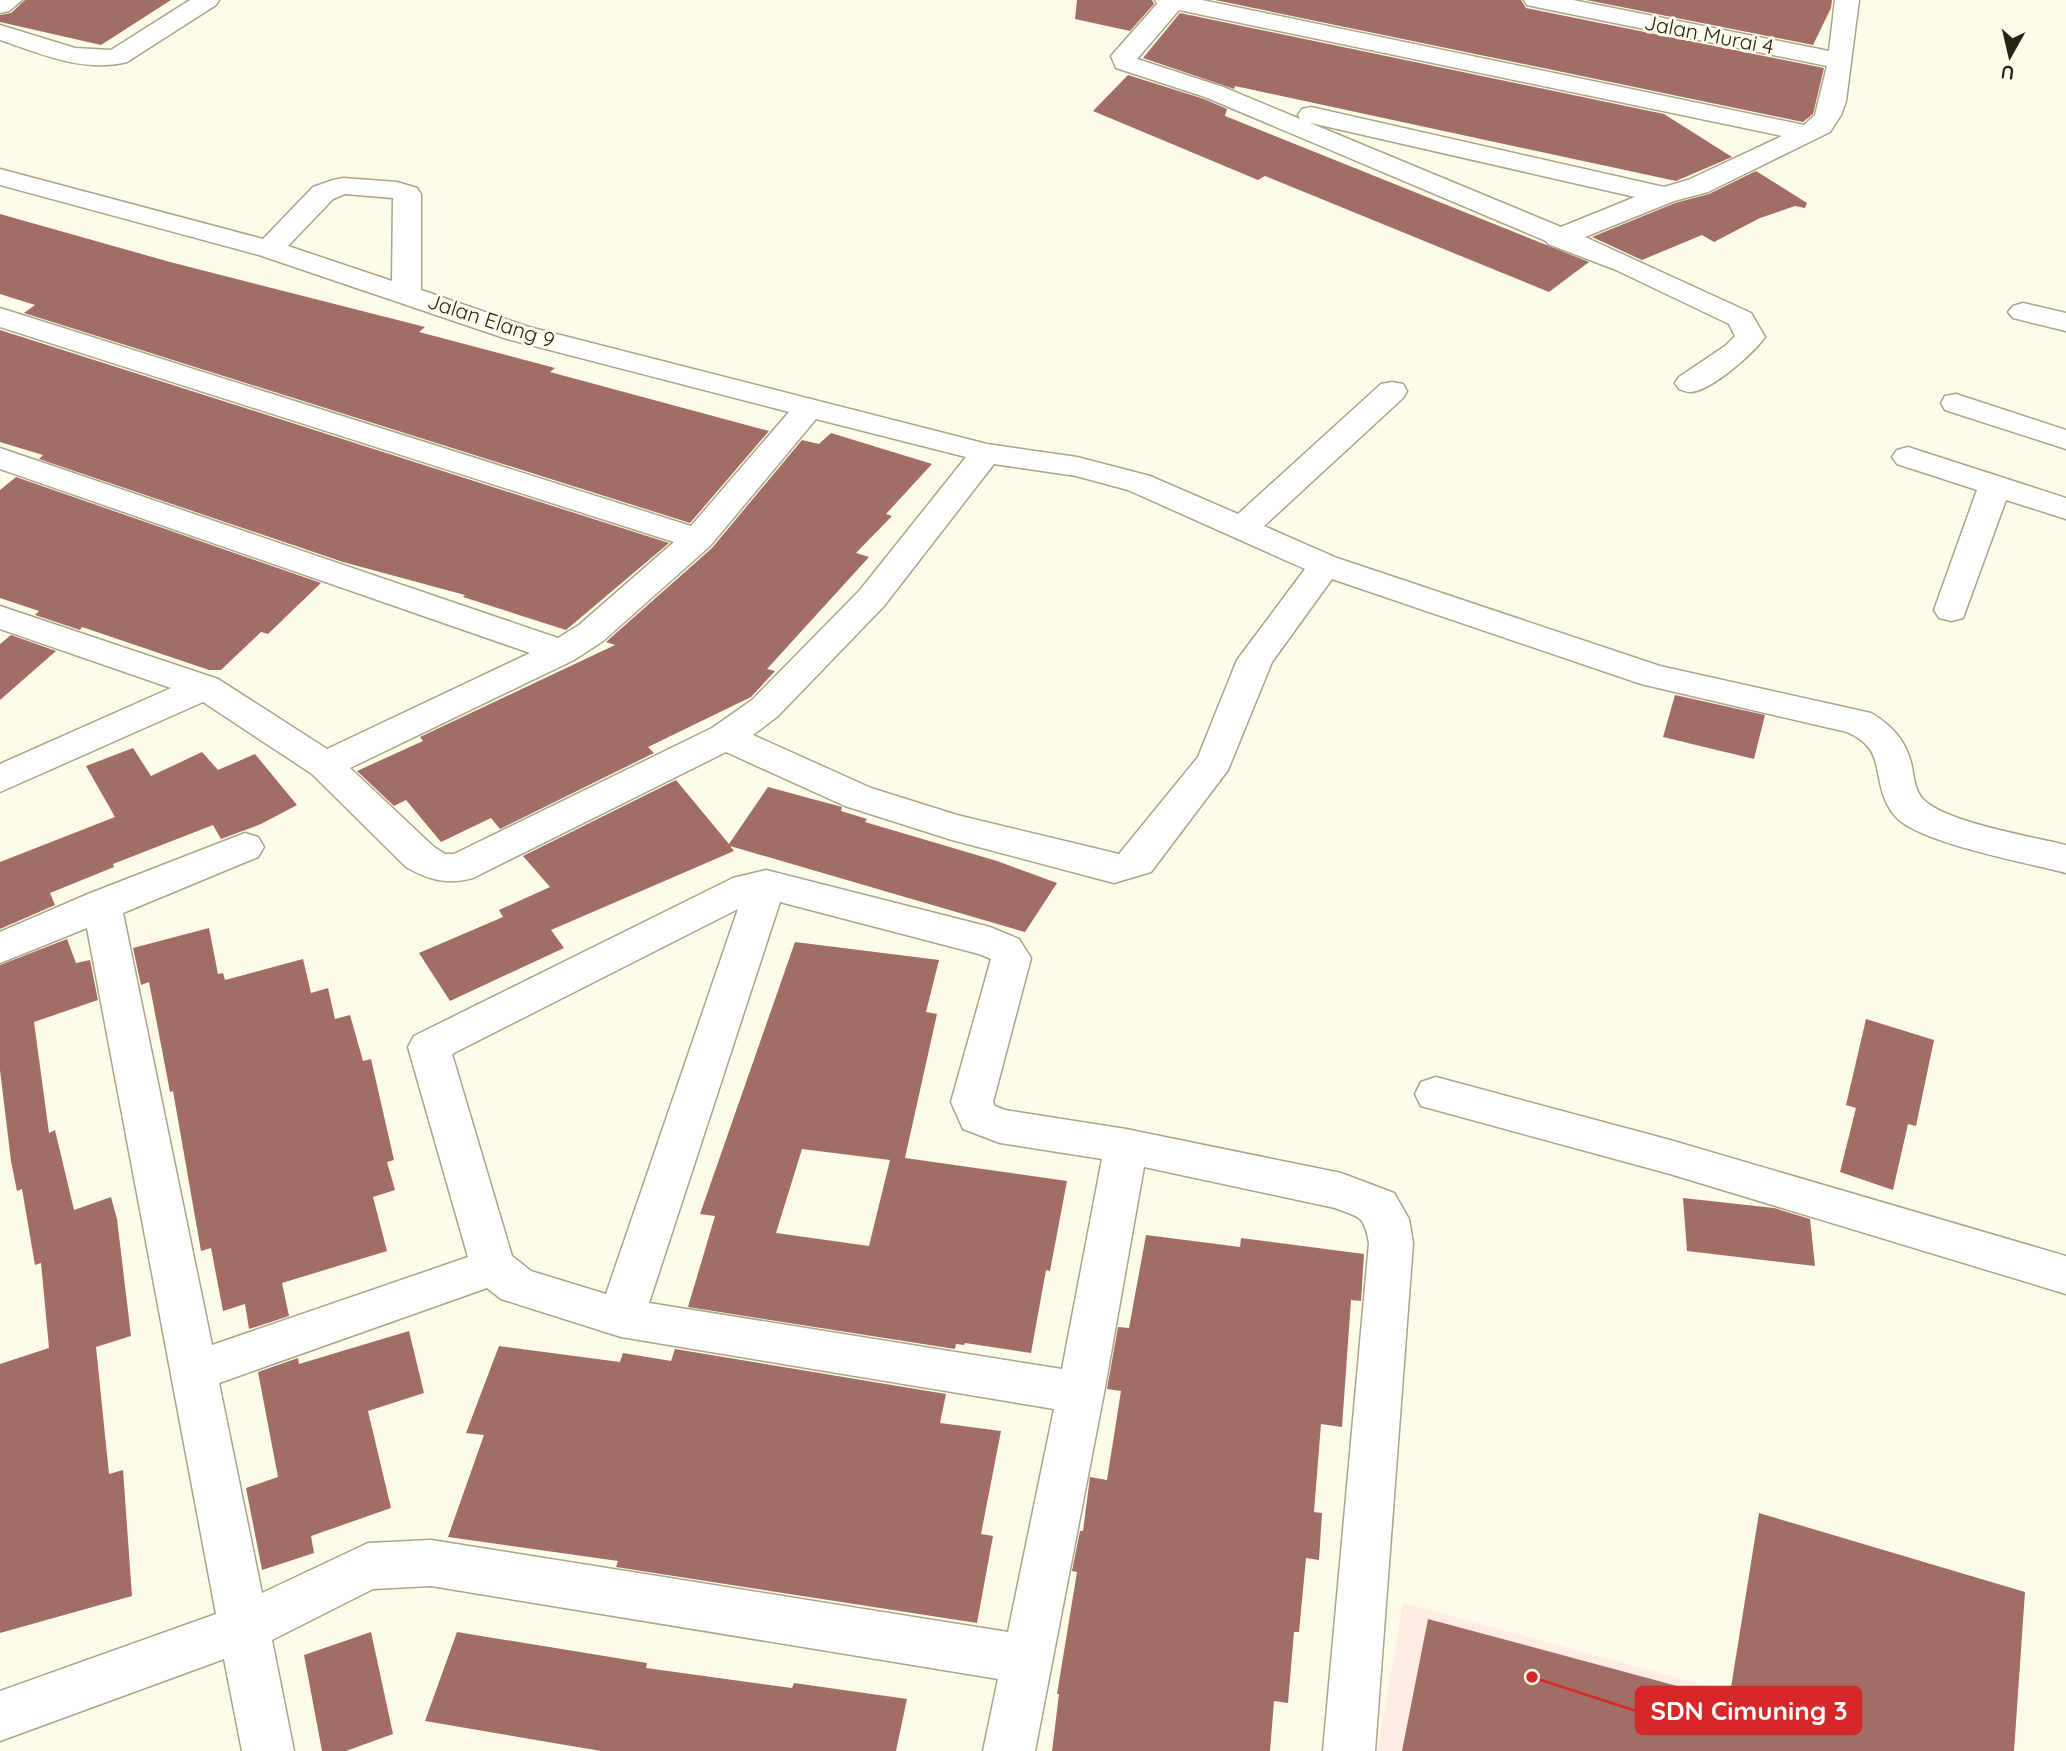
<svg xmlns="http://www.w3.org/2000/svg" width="2066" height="1751" font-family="Quicksand,sans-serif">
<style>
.education{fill:#ffece3}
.building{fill:#a26d67;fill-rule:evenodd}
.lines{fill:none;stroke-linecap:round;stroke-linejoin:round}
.street-casing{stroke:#aaa589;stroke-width:3}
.street{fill:#fff;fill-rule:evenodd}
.labels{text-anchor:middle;stroke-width:6;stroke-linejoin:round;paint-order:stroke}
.far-street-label{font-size:21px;fill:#252318;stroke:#fefbe9}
.leader{fill:none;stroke:#d62828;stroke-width:2.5}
.callout-dot{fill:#d62828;stroke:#fefbe9;stroke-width:2.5}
.callout{fill:#d62828;stroke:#d62828;stroke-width:2.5}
.callout-label{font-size:26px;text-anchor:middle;font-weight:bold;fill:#fff}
</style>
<rect width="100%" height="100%" fill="#fefbe9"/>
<path class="education" d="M 1403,1603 L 1946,1751 L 1377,1751 Z"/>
<g class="building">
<path d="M 25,0 L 171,0 L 101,45 L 0,22 L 0,15 L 11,13 Z"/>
<path d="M 1077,0 L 1152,0 L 1154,4 L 1130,31 L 1075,19 Z"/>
<path d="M 1215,0 L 1521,0 L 1526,8 L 1824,68 L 1813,114 L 1803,122 Z"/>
<path d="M 1586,0 L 1832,0 L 1831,8 L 1813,45 Z"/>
<path d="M 1180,13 L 1664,114 L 1732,157 L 1676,181 L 1235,86 L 1234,89 L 1143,58 Z"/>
<path d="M 1128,75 L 1204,99 L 1227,109 L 1225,116 L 1589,262 L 1549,292 L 1265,176 L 1258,180 L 1093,111 Z"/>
<path d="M 1756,171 L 1807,203 L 1805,208 L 1795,206 L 1760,218 L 1714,242 L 1702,235 L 1642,260 L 1592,237 L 1675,203 L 1709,194 Z"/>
<path d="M 0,214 L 170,262 L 425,327 L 419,332 L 555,368 L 550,372 L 769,431 L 690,523 L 24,313 L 35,305 L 0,294 Z"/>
<path d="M 0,330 L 669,543 L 566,630 L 463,597 L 465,595 L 343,562 L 39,459 L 43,455 L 0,442 Z"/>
<path d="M 831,433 L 932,464 L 886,514 L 892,516 L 856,553 L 869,557 L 767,669 L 775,671 L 751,697 L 648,747 L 654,753 L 500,829 L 491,818 L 441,842 L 406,800 L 394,806 L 357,771 L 423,741 L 420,737 L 615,645 L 606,642 L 712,548 L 802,440 L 819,444 Z"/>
<path d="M 16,477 L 321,583 L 268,634 L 261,632 L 221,670 L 209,670 L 82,627 L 80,630 L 35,615 L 39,611 L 0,598 L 0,490 Z"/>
<path d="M 11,635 L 56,651 L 0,700 L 0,644 Z"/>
<path d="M 1675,695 L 1765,715 L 1754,759 L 1663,737 Z"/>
<path d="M 133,748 L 151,776 L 202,752 L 218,770 L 255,754 L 297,805 L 261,824 L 221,839 L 213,825 L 113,864 L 114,867 L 50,893 L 55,905 L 0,929 L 0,862 L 115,817 L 86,766 Z"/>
<path d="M 676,780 L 729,844 L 768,787 L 842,807 L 841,811 L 867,819 L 865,822 L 997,861 L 1057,883 L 1025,932 L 730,846 L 734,851 L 551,930 L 564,948 L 450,1001 L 419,953 L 503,917 L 499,910 L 550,887 L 523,856 Z"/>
<path d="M 209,928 L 218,974 L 223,973 L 225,980 L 303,959 L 311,993 L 328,988 L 335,1019 L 350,1015 L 363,1061 L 371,1059 L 394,1160 L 387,1162 L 395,1190 L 373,1197 L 387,1251 L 282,1283 L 289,1316 L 249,1329 L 245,1304 L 223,1311 L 211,1248 L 201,1251 L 173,1091 L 170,1092 L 149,982 L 141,985 L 133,948 Z"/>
<path d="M 67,939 L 76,963 L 90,960 L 98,1000 L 34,1022 L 49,1133 L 55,1130 L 74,1210 L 111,1197 L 117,1219 L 131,1336 L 96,1347 L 109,1474 L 123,1470 L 132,1596 L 0,1633 L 0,1364 L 49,1348 L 41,1263 L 35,1265 L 22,1189 L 17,1191 L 11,1161 L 0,1070 L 0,965 Z"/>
<path d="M 795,942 L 939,960 L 926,1012 L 937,1014 L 905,1158 L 1067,1181 L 1050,1271 L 1046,1270 L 1031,1353 L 965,1343 L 964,1345 L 956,1344 L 955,1349 L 688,1307 L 715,1216 L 700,1214 ZM 802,1149 L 890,1160 L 869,1246 L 776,1233 Z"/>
<path d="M 1866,1019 L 1934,1040 L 1916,1126 L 1908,1124 L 1893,1190 L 1840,1172 L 1856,1108 L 1846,1105 Z"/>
<path d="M 1683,1198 L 1774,1208 L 1810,1219 L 1815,1266 L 1687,1251 Z"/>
<path d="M 1146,1235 L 1240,1247 L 1241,1238 L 1364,1254 L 1361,1301 L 1351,1300 L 1342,1427 L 1321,1424 L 1314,1512 L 1322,1513 L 1319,1560 L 1306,1558 L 1299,1632 L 1294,1632 L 1288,1703 L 1274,1701 L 1270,1751 L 1052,1751 L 1059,1694 L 1057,1694 L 1077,1572 L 1072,1571 L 1080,1531 L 1083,1531 L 1090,1477 L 1107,1480 L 1121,1391 L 1107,1389 L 1118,1327 L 1129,1328 Z"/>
<path d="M 409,1331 L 424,1393 L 368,1411 L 391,1508 L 311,1536 L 314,1553 L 262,1570 L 246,1488 L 278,1477 L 258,1372 L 298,1358 L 299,1364 Z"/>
<path d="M 499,1346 L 620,1362 L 623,1353 L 671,1361 L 675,1349 L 946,1394 L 940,1423 L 1001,1431 L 981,1534 L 993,1536 L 977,1623 L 616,1567 L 618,1561 L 448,1537 L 484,1435 L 466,1433 Z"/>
<path d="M 1759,1513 L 2025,1592 L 2014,1751 L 1402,1751 L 1428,1619 L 1729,1700 Z"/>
<path d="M 371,1632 L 393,1734 L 346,1751 L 322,1751 L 304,1655 Z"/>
<path d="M 457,1632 L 647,1663 L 646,1668 L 792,1688 L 794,1683 L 907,1699 L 896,1751 L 601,1751 L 425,1721 Z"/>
</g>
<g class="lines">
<g class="street-casing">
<g id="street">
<path d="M 0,0 L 22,0 L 9,11 L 0,13 Z"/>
<path d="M 190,0 L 219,0 L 216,5 L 127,62 C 84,73 41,54 0,40 L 0,25 L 75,48 L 111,50 Z"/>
<path d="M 1155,0 L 1202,0 L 1804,125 L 1815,115 L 1827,66 L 1536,7 L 1527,5 L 1524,0 L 1573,0 L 1829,51 L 1835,0 L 1859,0 L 1846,101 L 1841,115 L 1830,132 L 1708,192 L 1674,201 L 1585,237 L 1751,313 L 1765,337 C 1754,353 1710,392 1690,392 C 1686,392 1683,390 1679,389 L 1675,383 L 1679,377 L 1725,346 L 1735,336 L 1729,324 L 1616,270 L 1548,244 L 1546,241 L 1205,97 L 1116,68 L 1111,56 L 1157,4 ZM 1179,10 L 1782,136 L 1688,180 L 1664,187 L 1311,107 L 1302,109 L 1298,115 L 1300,119 L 1223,87 L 1137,59 ZM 1310,123 L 1311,123 L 1635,197 L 1561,227 Z"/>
<path d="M 0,169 L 263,239 L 313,187 L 333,180 L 343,178 L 397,182 L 417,188 L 421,194 L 421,290 L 529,327 L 987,444 L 1077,457 L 1150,476 L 1238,514 L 1381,384 L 1392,382 L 1403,384 L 1407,391 L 1403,398 L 1264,526 L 1337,558 L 1660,666 L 1871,713 C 1893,726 1907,742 1912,767 C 1914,778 1915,790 1922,798 C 1942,822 2034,837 2066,845 L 2066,873 C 2029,863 1919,843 1896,817 C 1875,794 1882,765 1869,748 C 1863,740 1855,736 1847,732 L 1641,684 L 1332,579 L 1272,662 L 1228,770 L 1151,872 L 1114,883 L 952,840 L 845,806 L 726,752 L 473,878 C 447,885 429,880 406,867 L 312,774 L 203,702 L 0,792 L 0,764 L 171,688 L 0,629 L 0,606 L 218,679 L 327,749 L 530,653 L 0,469 L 0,448 L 558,638 L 579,625 L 674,542 L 0,327 L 0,308 L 691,526 L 789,412 L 507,339 L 259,255 L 0,185 ZM 345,194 L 393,198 L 392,281 L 288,246 L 333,199 ZM 816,419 L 966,457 L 860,590 L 752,700 L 712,728 L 454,854 L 445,854 L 434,847 L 350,768 L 574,660 L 603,641 L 710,546 ZM 994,464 L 1076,476 L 1128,490 L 1305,569 L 1237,660 L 1198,757 L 1119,854 L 957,815 L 871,788 L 753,735 L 778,716 L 884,606 Z"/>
<path d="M 2023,303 L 2066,313 L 2066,331 L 2013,318 L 2008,312 L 2013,306 Z"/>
<path d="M 1956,394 L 2066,430 L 2066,449 L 1945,410 L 1941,403 L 1945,396 Z"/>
<path d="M 1908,447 L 2066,498 L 2066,519 L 2006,500 L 1963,618 L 1951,621 L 1939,618 L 1934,610 L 1977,490 L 1897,464 L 1892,457 L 1897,450 Z"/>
<path d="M 245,833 L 258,837 L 264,847 L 258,857 L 123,913 L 212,1345 L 468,1257 L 408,1047 L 414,1036 L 733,878 L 766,870 L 990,927 L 1019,939 L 1031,958 L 993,1102 L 995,1106 L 1005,1110 L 1126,1129 L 1341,1173 L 1394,1193 L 1409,1219 L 1413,1243 L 1375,1751 L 1323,1751 L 1369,1243 C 1364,1215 1360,1218 1335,1208 L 1144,1167 L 1104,1393 L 1035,1751 L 983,1751 L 998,1679 L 431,1586 L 373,1589 L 272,1640 L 294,1751 L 242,1751 L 224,1659 L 0,1741 L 0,1691 L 216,1614 L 87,928 L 0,963 L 0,932 L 88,894 ZM 780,902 L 979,954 L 991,959 L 951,1102 L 963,1129 L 1000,1143 L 1102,1159 L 1062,1369 L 649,1303 ZM 738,909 L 606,1294 L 531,1271 L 512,1256 L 452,1054 ZM 487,1288 L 501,1299 L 621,1337 L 1054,1409 L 1008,1632 L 431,1540 L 368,1543 L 262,1593 L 219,1383 Z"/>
<path d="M 1436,1077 L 1670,1140 L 2066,1256 L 2066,1294 L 1670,1174 L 1421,1106 L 1415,1094 L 1421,1082 Z"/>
</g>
</g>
<use href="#street" class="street"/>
</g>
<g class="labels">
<g class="far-street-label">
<text transform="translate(1709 35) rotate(11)" y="7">Jalan Murai 4</text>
<text transform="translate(491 321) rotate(18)" y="7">Jalan Elang 9</text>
</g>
</g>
<path class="leader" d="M1532 1677L1636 1711"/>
<circle class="callout-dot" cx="1532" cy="1677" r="7"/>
<rect class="callout" x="1636" y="1687" width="225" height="47" rx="7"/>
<g class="callout-label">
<text x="1749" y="1720">SDN Cimuning 3</text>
</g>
<g transform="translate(2010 56) rotate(188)" stroke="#fefbe9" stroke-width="5" paint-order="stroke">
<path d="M0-5L12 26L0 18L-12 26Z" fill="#252318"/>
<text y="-10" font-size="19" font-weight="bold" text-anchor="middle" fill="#252318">U</text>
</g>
</svg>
